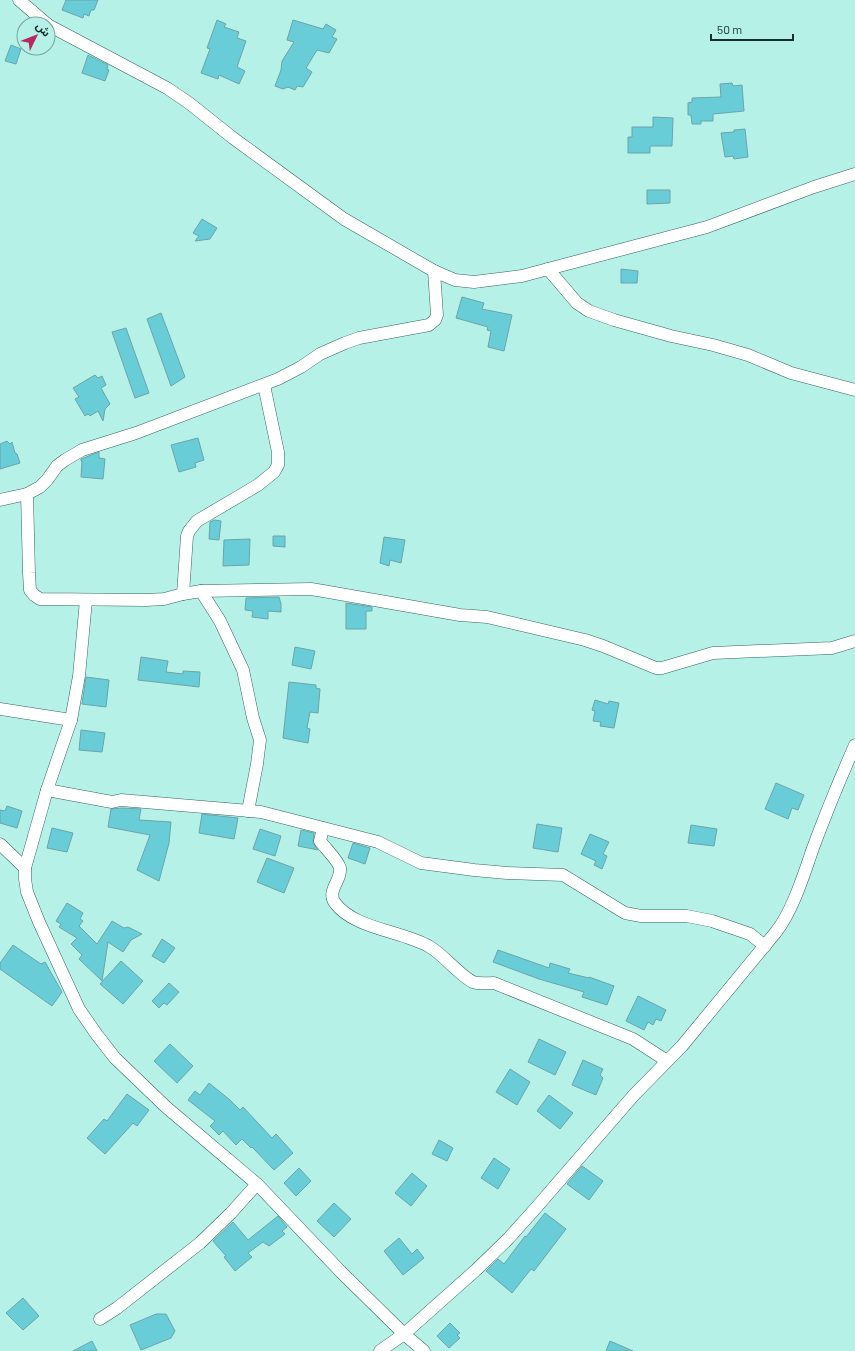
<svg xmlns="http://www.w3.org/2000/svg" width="855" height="1351" font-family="Barlow,'Noto Sans Arabic',sans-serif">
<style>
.building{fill:#69cdd8;stroke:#6ba4aa}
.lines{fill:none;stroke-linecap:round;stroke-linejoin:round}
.minor-casing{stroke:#306862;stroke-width:13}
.minor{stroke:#fff;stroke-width:12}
</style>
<rect width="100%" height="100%" fill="#b6f1e8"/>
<g class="building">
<path d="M 66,0 L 98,0 L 94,10 L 91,10 L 89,16 L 84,14 L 83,18 L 62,10 Z"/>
<path d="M 217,20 L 226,24 L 224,27 L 239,32 L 237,38 L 246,41 L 237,67 L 245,71 L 239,84 L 219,75 L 218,79 L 201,73 L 210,49 L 207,48 Z"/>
<path d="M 293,20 L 323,29 L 326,24 L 336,30 L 332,37 L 337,39 L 329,53 L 317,50 L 306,68 L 312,72 L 303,87 L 297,86 L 295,90 L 288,87 L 283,89 L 275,86 L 281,70 L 282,61 L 294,42 L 287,40 Z"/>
<path d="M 11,45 L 21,49 L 16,64 L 5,61 Z"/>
<path d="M 88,55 L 108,65 L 107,69 L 109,70 L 105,81 L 82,73 Z"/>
<path d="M 732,83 L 733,86 L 742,85 L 744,111 L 713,114 L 713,121 L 701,121 L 701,124 L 692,124 L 691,115 L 688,115 L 688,103 L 692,102 L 692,98 L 721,97 L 720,84 Z"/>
<path d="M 653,117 L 673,118 L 672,146 L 650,146 L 650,153 L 628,153 L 628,137 L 632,137 L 632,127 L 653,127 Z"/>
<path d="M 745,129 L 748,157 L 734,159 L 733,156 L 725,157 L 721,133 L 734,132 L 734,130 Z"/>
<path d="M 647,190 L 670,190 L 670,203 L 647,204 Z"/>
<path d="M 202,219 L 217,228 L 210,239 L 195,241 L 199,236 L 193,233 Z"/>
<path d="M 621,269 L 638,271 L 637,283 L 621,283 Z"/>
<path d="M 462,297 L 484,303 L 482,309 L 512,315 L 504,351 L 488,347 L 491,331 L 487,330 L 488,327 L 456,318 Z"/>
<path d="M 161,313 L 185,377 L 171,386 L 147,319 Z"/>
<path d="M 126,328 L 149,393 L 135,398 L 112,332 Z"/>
<path d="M 95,375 L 98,378 L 102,376 L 106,385 L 101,388 L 110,404 L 105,409 L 103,421 L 98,411 L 90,416 L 88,414 L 85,416 L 75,399 L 79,397 L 73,388 Z"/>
<path d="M 198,438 L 204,460 L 195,463 L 196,467 L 179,472 L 171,445 Z"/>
<path d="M 7,441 L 10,444 L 12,442 L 15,453 L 17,454 L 20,463 L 0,469 L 0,444 Z"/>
<path d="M 99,452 L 99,458 L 105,459 L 103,479 L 81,477 L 82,461 L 81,461 L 81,459 Z"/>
<path d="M 214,520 L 221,521 L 219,540 L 209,539 L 210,522 Z"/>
<path d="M 273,536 L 285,536 L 285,547 L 273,546 Z"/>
<path d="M 384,537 L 405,540 L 401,563 L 390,560 L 389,566 L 380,563 Z"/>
<path d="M 250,539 L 249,565 L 223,566 L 224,540 Z"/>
<path d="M 279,597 L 281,604 L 281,612 L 268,611 L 268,619 L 252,617 L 253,611 L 245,610 L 246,598 Z"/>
<path d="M 346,603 L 372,607 L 372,611 L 366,611 L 366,629 L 346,629 Z"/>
<path d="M 295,647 L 315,651 L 311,669 L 292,665 Z"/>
<path d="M 141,657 L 168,661 L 166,672 L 183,674 L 183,671 L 200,672 L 199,687 L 138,680 Z"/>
<path d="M 86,677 L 109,680 L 106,707 L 82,704 Z"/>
<path d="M 289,682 L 316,685 L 316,688 L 320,689 L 318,713 L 310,712 L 307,728 L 310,729 L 308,743 L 283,738 Z"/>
<path d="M 595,700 L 608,704 L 609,701 L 619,703 L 614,728 L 600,726 L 601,722 L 593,721 L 595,711 L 592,710 Z"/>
<path d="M 81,730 L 105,733 L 102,752 L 79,750 Z"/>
<path d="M 776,783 L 804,795 L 798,810 L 792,808 L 788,819 L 765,809 Z"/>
<path d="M 7,806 L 22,811 L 17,828 L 0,823 L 0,810 L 5,811 Z"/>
<path d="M 122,808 L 141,809 L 139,820 L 171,822 L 169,843 L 159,881 L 137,870 L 150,835 L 108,827 L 111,809 Z"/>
<path d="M 202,814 L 238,818 L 234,839 L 199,833 Z"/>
<path d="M 537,824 L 562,828 L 558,852 L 533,848 Z"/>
<path d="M 691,825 L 717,829 L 714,846 L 688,843 Z"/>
<path d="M 52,828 L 73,833 L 67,852 L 47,848 Z"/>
<path d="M 260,829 L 281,836 L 275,856 L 253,849 Z"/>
<path d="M 301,830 L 314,833 L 313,843 L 318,850 L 298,846 Z"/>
<path d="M 590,834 L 609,842 L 603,854 L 607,856 L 602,869 L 594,865 L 596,861 L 581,854 Z"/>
<path d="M 353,843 L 370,848 L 365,864 L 348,858 Z"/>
<path d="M 267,858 L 294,868 L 284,893 L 257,882 Z"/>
<path d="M 67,903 L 83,913 L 80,919 L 83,921 L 79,926 L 97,944 L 112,921 L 124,928 L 128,927 L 142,934 L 131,940 L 123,952 L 108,942 L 102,981 L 79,959 L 82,955 L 71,944 L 77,938 L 59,927 L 61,924 L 56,921 Z"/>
<path d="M 162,939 L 175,948 L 164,963 L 152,956 Z"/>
<path d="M 13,945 L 41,964 L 45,962 L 62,992 L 52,1006 L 0,969 L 0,963 Z"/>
<path d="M 498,950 L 549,968 L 550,963 L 570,969 L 568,973 L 589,978 L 589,977 L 614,986 L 607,1005 L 582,997 L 584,992 L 539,979 L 493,962 Z"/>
<path d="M 121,961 L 143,981 L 123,1004 L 100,984 Z"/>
<path d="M 169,983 L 179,992 L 167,1005 L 164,1003 L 159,1008 L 152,1001 Z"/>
<path d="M 638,996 L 666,1010 L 661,1021 L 656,1019 L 653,1025 L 648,1022 L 644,1030 L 626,1021 Z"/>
<path d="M 539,1039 L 566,1052 L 555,1075 L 528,1062 Z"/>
<path d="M 170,1044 L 193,1066 L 177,1083 L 154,1061 Z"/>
<path d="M 583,1060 L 603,1069 L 600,1075 L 603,1078 L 596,1095 L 572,1085 Z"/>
<path d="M 510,1069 L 530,1082 L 517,1105 L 496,1092 Z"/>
<path d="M 209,1083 L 230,1100 L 240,1110 L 243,1107 L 272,1138 L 276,1134 L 293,1153 L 274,1170 L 252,1147 L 251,1148 L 242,1139 L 236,1145 L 223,1131 L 219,1135 L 210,1126 L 215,1121 L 188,1100 L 195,1091 L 200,1095 Z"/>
<path d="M 127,1094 L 149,1110 L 137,1126 L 133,1123 L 105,1154 L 87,1138 L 104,1119 L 107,1121 Z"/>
<path d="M 549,1095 L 573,1113 L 560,1129 L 537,1111 Z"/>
<path d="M 439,1140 L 453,1148 L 447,1161 L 432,1154 Z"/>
<path d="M 494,1158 L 510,1169 L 498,1189 L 481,1178 Z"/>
<path d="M 582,1166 L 603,1181 L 589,1200 L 567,1184 Z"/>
<path d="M 299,1168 L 311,1181 L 296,1196 L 284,1183 Z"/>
<path d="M 412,1173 L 427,1186 L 411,1206 L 395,1193 Z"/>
<path d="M 334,1203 L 351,1219 L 334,1237 L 317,1221 Z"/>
<path d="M 545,1213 L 566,1229 L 534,1271 L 531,1269 L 512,1293 L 486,1271 L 498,1259 L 504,1264 L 525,1236 L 526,1237 Z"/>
<path d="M 278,1216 L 287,1227 L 282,1231 L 285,1234 L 269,1246 L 263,1242 L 248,1253 L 252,1257 L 235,1271 L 224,1257 L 226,1256 L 213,1241 L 233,1222 L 248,1240 Z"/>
<path d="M 399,1238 L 412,1254 L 417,1249 L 424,1258 L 403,1275 L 384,1251 Z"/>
<path d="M 23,1298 L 39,1316 L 23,1330 L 6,1313 Z"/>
<path d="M 156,1314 L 166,1314 L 175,1331 L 171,1338 L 141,1350 L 130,1325 Z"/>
<path d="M 450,1323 L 460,1333 L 457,1335 L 460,1338 L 449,1348 L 437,1336 Z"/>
<path d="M 92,1341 L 97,1351 L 73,1351 Z"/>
<path d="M 610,1341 L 633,1351 L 606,1351 Z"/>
</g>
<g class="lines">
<g class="minor-casing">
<g id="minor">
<path d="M 19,0 L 47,24"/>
<path d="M 48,25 L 167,88 L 189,103 L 233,138 L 344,219 L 434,271 L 455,280 L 474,282 L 522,276 L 548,269 L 577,303 L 589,311 L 614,320 L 671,336 L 713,345 L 748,355 L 791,373 L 855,390"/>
<path d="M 548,269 L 707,227 L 814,187 L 855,174"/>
<path d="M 264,385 L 278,452 L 278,465 L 274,472 L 258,485 L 197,521 L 189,531 L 187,536 L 183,594 L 201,591 L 311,589 L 323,591 L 460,615 L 487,617 L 585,640 L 603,646 L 656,668 L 662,668 L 713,653 L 832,648 L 855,641"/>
<path d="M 27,494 L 29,573 L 30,590 L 34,595 L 40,599 L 146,600 L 164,599 L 183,594"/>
<path d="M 0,500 L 27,494 L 40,487 L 47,480 L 57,466 L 65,460 L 82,450 L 136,433 L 278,379 L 301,367 L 320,354 L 345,343 L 359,338 L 429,325 L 435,320 L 437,315 L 434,271"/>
<path d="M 201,591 L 220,621 L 243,670 L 253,718 L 260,740 L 257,764 L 248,811"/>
<path d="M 0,709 L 71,720"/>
<path d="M 47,790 L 71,720 L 79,676 L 86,600"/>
<path d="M 323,828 L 320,841 C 325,848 338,860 340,868 C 342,880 326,891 335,903 C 354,929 403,931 430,947 C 444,955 460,976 473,982 C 479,984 487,983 494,983 L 633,1039 L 667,1061"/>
<path d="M 0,844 L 25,868"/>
<path d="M 100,1319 L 117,1308 L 200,1243 L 231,1213 L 257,1184"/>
<path d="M 380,1351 L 404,1334 L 476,1270 L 508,1239 L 535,1209 L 633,1096 L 682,1046 L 776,932 C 793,910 804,874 813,848 C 826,813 840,779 855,745"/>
<path d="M 424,1351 L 404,1334 L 341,1272 L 257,1184 L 166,1107 L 115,1058 L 97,1035 L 79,1009 L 39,922 L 27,892 L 25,879 L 25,868 L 47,790 L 112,802 L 121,800 L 261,812 L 378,842 L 421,863 L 474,870 L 507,873 L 563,875 L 625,913 L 641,916 L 687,916 L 712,921 L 750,934 L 765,946"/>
</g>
</g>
<use href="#minor" class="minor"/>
</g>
<g transform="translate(36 36) rotate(47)"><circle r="19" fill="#b6f1e8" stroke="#76a39d"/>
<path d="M0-3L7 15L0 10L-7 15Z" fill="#b82a5d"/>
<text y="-6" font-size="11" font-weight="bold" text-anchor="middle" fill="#172f2c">ش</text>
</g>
<path d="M711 34v6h82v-6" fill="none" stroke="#172f2c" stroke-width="2"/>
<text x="717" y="34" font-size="12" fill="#172f2c" stroke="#b6f1e8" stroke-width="3" paint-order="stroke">50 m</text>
</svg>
